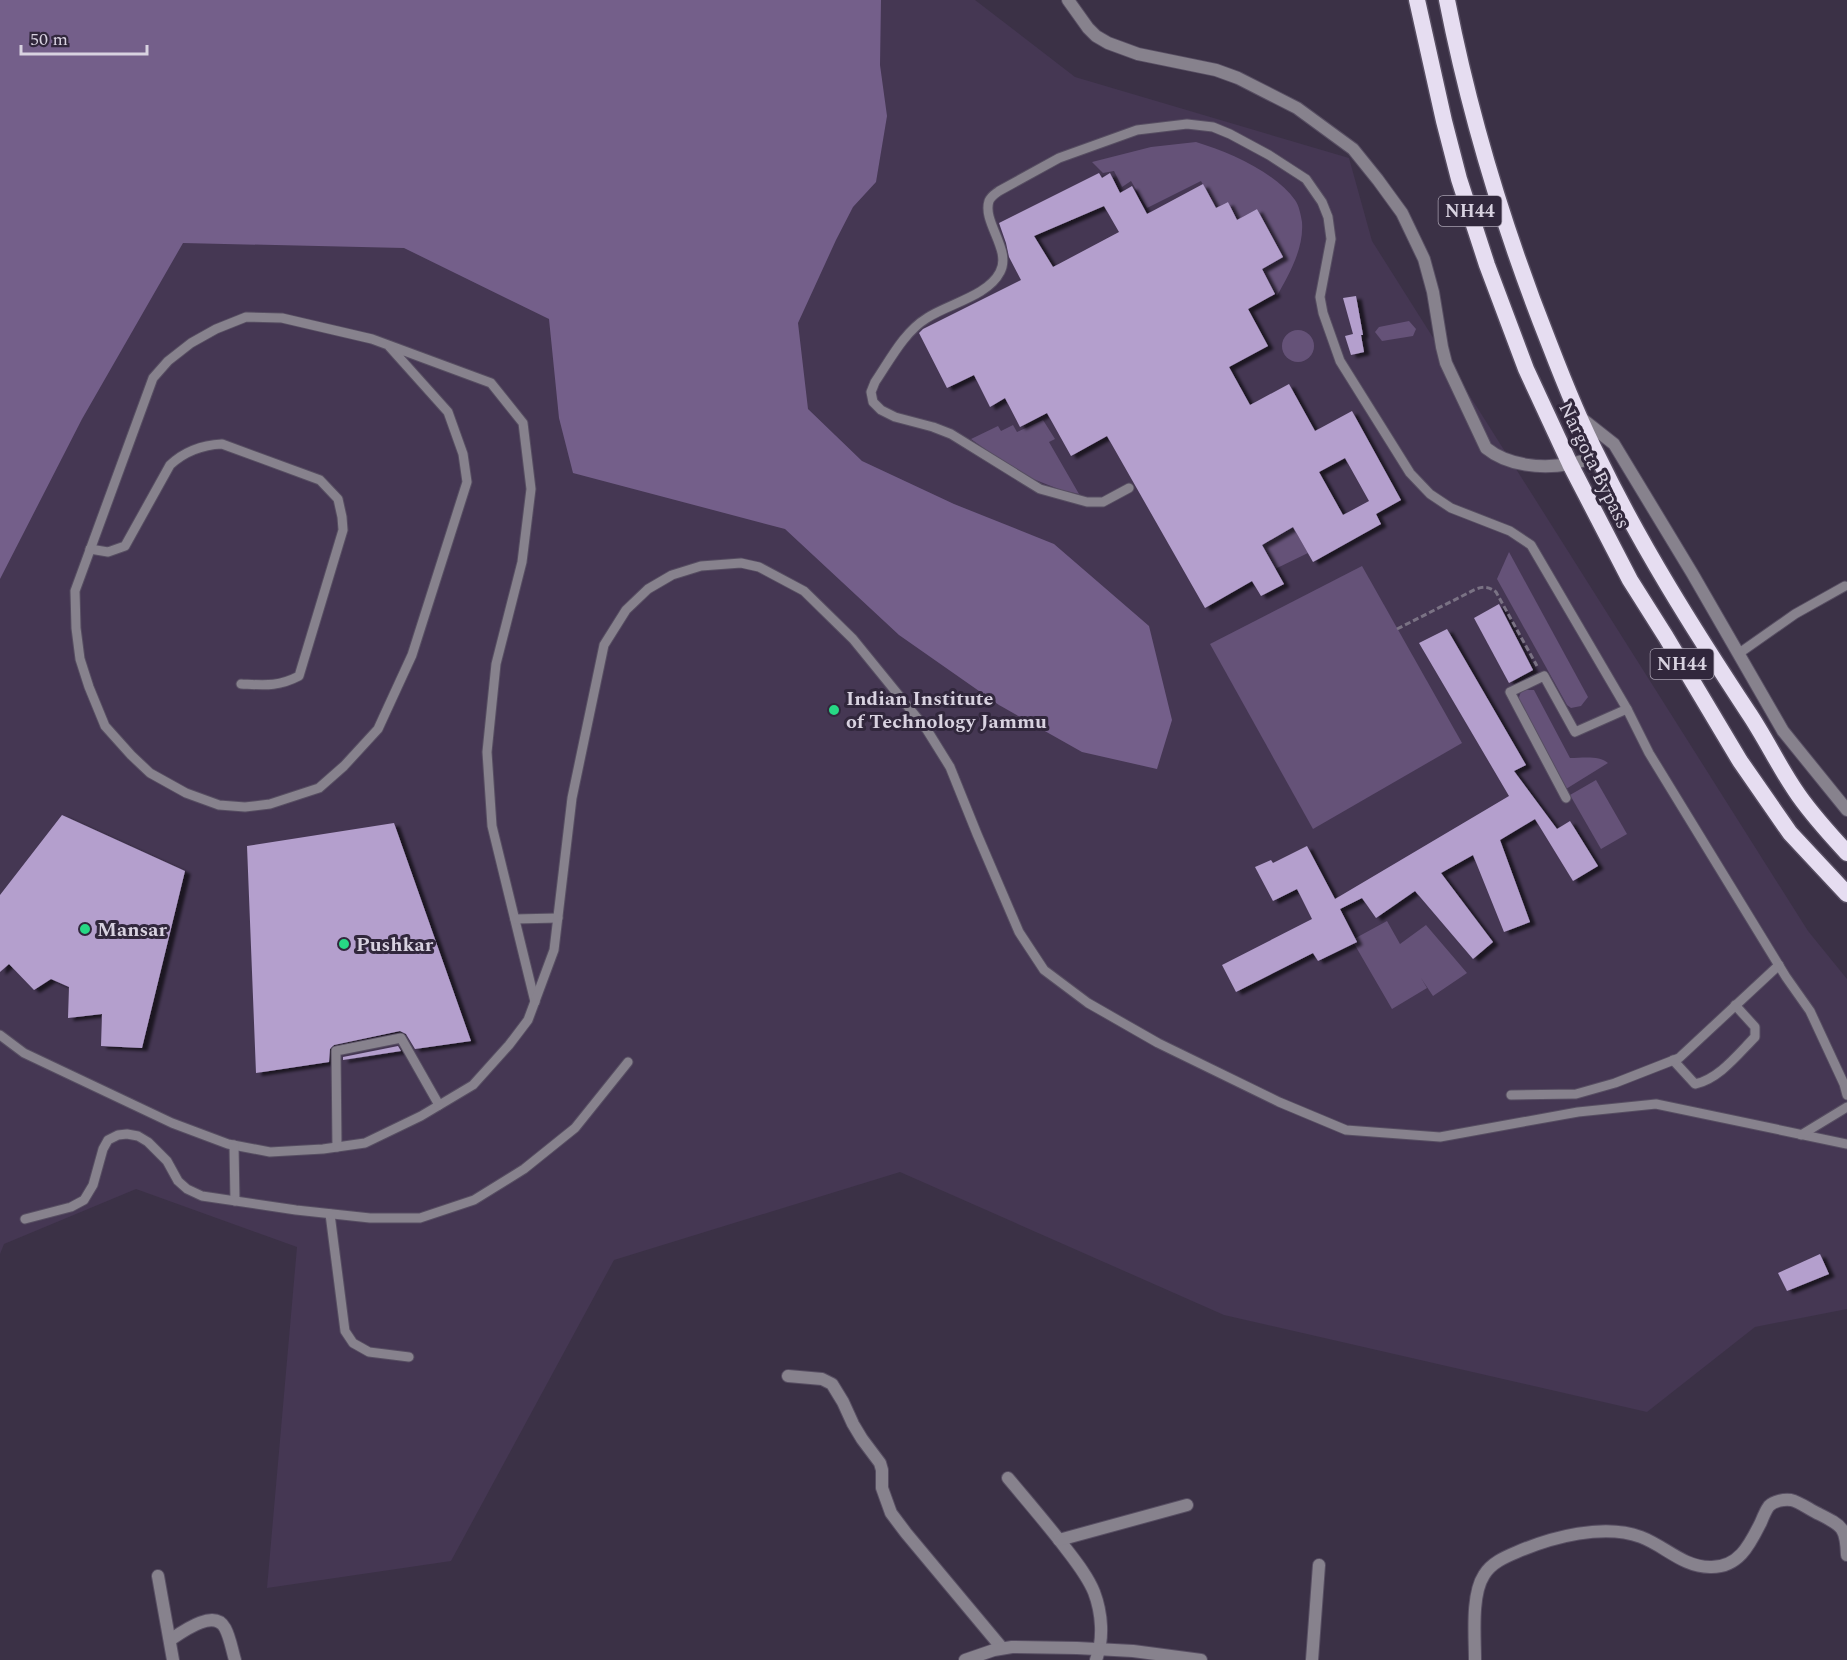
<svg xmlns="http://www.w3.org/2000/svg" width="1847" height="1660" font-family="Spectral,serif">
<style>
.built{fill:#453753}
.green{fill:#655278}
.forest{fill:#745f8a}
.building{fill:#b49fcd;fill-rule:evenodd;filter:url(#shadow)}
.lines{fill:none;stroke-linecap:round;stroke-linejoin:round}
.service-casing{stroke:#574e62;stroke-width:11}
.minor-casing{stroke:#574e62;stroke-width:14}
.trunk-casing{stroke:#574e62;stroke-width:19}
.path{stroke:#7a7284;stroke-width:3;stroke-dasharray:6 3;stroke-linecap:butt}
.service{stroke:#87828d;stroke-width:9}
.minor{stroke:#87828d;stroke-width:12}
.trunk{stroke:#e6ddf1;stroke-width:16}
.poi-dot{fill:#27d885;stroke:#31273c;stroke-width:2}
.labels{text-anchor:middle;stroke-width:6;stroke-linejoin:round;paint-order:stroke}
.shield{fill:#31273c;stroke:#a69faf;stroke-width:1.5}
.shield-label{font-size:18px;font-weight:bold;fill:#d8d2e0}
.street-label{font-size:20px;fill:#d8d2e0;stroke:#31273c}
.poi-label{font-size:20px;font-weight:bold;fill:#d8d2e0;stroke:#31273c;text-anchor:start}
</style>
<defs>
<filter id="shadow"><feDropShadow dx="5.5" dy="3" stdDeviation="1.5" flood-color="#0009"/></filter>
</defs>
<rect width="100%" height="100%" fill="#3b3146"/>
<path class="built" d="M 0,0 L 975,0 L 1075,77 L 1349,158 L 1372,241 L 1808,931 L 1847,979 L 1847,1309 L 1755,1327 L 1647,1412 L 1224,1315 L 900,1172 L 614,1260 L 451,1561 L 267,1588 L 297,1247 L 136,1189 L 4,1244 L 0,1254 Z"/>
<g class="green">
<path d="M 1196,142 C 1229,152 1275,172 1295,200 C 1299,205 1301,216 1302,222 C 1304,249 1289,274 1277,296 L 1261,269 L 1283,257 L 1257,209 L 1237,220 L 1228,202 L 1216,208 L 1201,181 L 1147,208 L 1131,181 L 1122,187 L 1114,171 L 1103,173 L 1092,162 L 1151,147 Z"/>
<path d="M 1409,321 L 1416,329 L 1413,336 L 1382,341 L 1375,332 L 1379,327 Z"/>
<circle cx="1298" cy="346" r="16"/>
<path d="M 1043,420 L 1055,439 L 1049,442 L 1079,494 L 1061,490 L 1018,473 L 971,439 L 998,426 L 1001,431 L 1013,425 L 1017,432 Z"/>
<path d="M 1293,527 L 1308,553 L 1275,569 L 1262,545 Z"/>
<path d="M 1509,552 L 1588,697 L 1581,706 L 1571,708 L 1567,705 L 1497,579 Z"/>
<path d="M 1362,566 L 1462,743 L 1313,829 L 1210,644 Z"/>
<path d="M 1523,690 L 1534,690 L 1570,758 C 1582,758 1599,755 1608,763 L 1566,789 L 1518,701 L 1520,694 Z"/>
<path d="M 1596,780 L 1627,834 L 1601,849 L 1570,795 Z"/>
<path d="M 1387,921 L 1400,944 L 1426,925 L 1467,973 L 1433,996 L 1421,978 L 1427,988 L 1392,1009 L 1352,940 Z"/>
</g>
<path class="forest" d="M 0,0 L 881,0 L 880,65 L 887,116 L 876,182 L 853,207 L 836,240 L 798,323 L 808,409 L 862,461 L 954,504 L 1054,544 L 1149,626 L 1172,720 L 1157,769 L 1082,752 L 999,705 L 899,635 L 785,529 L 573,473 L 559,418 L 549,319 L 404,248 L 183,243 L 82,419 L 0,579 Z"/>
<g class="building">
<path d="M 1099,173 L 1102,178 L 1110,173 L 1120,193 L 1132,186 L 1147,214 L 1203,184 L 1216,208 L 1228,202 L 1237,220 L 1257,209 L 1283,257 L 1262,269 L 1275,294 L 1248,309 L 1268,346 L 1229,367 L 1250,405 L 1289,384 L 1315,431 L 1352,411 L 1401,500 L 1376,514 L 1381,524 L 1313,562 L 1293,527 L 1262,545 L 1284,584 L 1261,596 L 1252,581 L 1205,608 L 1107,436 L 1071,456 L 1047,413 L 1020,427 L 1005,398 L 990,407 L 974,375 L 947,388 L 919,333 L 923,329 L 1021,280 L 1009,257 L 1006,243 L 999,223 ZM 1104,206 L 1119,232 L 1053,267 L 1034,236 ZM 1345,458 L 1369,501 L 1343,515 L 1319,472 Z"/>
<path d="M 1356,296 L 1363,335 L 1361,335 L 1364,352 L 1351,355 L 1345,336 L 1353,334 L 1343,298 Z"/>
<path d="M 1499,604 L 1533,670 L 1509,683 L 1474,618 Z"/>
<path d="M 1447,629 L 1526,765 L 1514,771 L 1557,829 L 1570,821 L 1598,866 L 1573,881 L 1535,819 L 1500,840 L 1530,922 L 1504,932 L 1473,855 L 1441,873 L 1493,942 L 1473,959 L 1415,891 L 1376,918 L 1362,898 L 1340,909 L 1357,942 L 1318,961 L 1313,953 L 1236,992 L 1222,965 L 1312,919 L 1297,889 L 1273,901 L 1255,867 L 1271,860 L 1273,863 L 1307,846 L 1335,899 L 1509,796 L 1419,643 Z"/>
<path d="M 62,815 L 185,871 L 142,1048 L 101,1046 L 102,1014 L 68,1018 L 69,987 L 51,979 L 34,990 L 9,964 L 0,972 L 0,895 Z"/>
<path d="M 394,823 L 471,1041 L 415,1049 L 406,1034 L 400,1031 L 334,1045 L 330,1049 L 329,1062 L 256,1073 L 247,846 Z"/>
<path d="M 398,1046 L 401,1051 L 343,1060 L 343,1057 Z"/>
<path d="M 1820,1254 L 1829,1274 L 1787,1291 L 1778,1273 Z"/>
</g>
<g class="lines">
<g class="service-casing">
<g id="service">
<path d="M 388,345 L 448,412 L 463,454 L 467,482 L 412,655 L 378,729 L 344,766 L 319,788 L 270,804 L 245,807 L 219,805 L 186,793 L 150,773 L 131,755 L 105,726 L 89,687 L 80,659 L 76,628 L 75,591 L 153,378 L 168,361 L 191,343 L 216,329 L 246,317 L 282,318 L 372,339 L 491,383 L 523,423 L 531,489 L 522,562 L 496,664 L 487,752 L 492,826 L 535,1002"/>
<path d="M 1129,488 L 1103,502 L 1087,502 L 1040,489 L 951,434 L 933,427 L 895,417 L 881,410 L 873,402 L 871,392 L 875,382 C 890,360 904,332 927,318 C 948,304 988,296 1000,272 C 1012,250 982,222 989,201 C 991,196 995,194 999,191 L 1059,158 L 1137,130 L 1187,124 L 1213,127 L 1230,134 L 1269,155 L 1306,179 L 1322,202 L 1328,217 L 1331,239 L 1320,297 L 1323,313 L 1340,361 L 1410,473 L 1430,494 L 1451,508 L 1510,531 L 1531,545 L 1627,709 L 1649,753 L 1786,977 L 1810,1011 L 1844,1084 L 1847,1095"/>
<path d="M 90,549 L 108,552 L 125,546 L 170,465 C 185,451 201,445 222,444 L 320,480 L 338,499 L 342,517 L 343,530 L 299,676 C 278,687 264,685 241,684"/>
<path d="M 1738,654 L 1795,614 L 1845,586"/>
<path d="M 1566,798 L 1510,692 L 1544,676 L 1575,732 L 1627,709"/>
<path d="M 515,919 L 558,918"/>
<path d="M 0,1035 L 24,1053 L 172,1123 L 228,1144 L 270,1152 L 323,1149 L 365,1143 L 421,1116 L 473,1085 L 509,1045 L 528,1020 L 554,950 L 572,798 L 604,645 L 626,610 L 648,589 L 672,575 L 701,566 L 741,563 L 759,567 L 804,591 L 853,639 L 927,730 L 950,767 L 977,834 L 1019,932 L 1044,970 L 1088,1003 L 1158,1043 L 1279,1102 L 1346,1130 L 1440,1137 L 1578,1112 L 1656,1104 L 1847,1144"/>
<path d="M 1673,1060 L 1695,1084 C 1719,1079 1738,1054 1755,1037 L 1755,1027 L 1735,1005"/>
<path d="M 1511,1095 L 1576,1094 L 1615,1083 L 1679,1058 L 1779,965"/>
<path d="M 1801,1135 L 1847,1107"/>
<path d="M 234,1145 L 235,1201"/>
<path d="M 337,1147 L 336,1051 L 401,1038 L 439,1105"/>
<path d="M 330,1214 L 345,1331 L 353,1343 L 369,1352 L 409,1357"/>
<path d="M 25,1219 L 71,1207 L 84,1200 L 93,1185 L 103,1149 L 108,1140 L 118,1135 L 127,1134 L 138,1136 L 148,1142 L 167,1161 L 178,1181 L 187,1189 L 202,1196 L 296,1210 L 370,1218 L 420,1218 L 474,1200 L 524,1169 L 575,1128 L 628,1062"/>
</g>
</g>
<g class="minor-casing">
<g id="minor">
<path d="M 1068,0 L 1088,28 L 1096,36 L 1108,43 L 1138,54 L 1216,70 L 1238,78 L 1297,108 L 1353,149 L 1378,180 L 1402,213 L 1424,259 L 1433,292 L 1442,347 L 1446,363 L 1486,448 C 1508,466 1542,469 1569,464 C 1578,463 1588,459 1597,456"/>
<path d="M 1581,418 L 1614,444 L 1692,573 L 1783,731 L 1847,810"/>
<path d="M 788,1376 L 822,1379 L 832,1384 L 843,1402 L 853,1424 L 862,1439 L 880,1463 L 882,1470 L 882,1488 L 891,1513 L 906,1533 L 1002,1648"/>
<path d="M 1008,1478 C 1028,1502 1048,1525 1067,1550 C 1077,1563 1088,1577 1094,1592 C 1102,1613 1104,1639 1096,1660"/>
<path d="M 1059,1540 L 1187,1505"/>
<path d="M 158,1576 L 173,1660"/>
<path d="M 170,1640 C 182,1632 214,1608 225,1628 C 230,1637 232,1650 235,1660"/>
<path d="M 965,1660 L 994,1650 L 1012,1647 L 1077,1648 L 1133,1651 L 1201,1660"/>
<path d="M 1312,1660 L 1319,1565"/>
<path d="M 1475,1660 C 1475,1636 1471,1595 1484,1575 C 1491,1563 1505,1557 1517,1552 C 1552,1537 1604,1523 1641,1537 C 1665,1546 1683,1567 1710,1567 C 1739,1568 1750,1544 1761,1522 C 1763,1517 1766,1510 1769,1506 C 1774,1501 1784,1499 1791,1500 C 1800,1502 1810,1510 1819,1514 C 1843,1526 1846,1528 1847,1555"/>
</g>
</g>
<g class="trunk-casing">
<g id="trunk">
<path d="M 1417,0 L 1444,121 L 1459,179 L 1487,265 L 1526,369 L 1570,464 L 1630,580 L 1666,637 L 1740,761 L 1790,833 L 1847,894"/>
<path d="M 1447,0 C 1470,117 1505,232 1549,343 C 1564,382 1579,420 1598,457 C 1641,546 1694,630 1748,712 C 1765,737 1778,765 1795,790 C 1810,813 1829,833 1847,853"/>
</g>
</g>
<path class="path" d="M 1397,629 L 1476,589 C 1485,586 1489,587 1496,592 L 1537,666"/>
<use href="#service" class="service"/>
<use href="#minor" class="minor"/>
<use href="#trunk" class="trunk"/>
</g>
<g class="poi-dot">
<circle cx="834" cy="710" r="6"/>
<circle cx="85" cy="929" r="6"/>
<circle cx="344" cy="944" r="6"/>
</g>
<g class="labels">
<g class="shield">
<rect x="1438.5" y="196" width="63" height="30" rx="4.5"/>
<rect x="1650.5" y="649" width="63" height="30" rx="4.5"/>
</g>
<g class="shield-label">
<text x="1470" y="217">NH44</text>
<text x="1682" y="670">NH44</text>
</g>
<g class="street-label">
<text transform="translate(1595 465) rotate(64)" y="7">Nargota Bypass</text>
</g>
<g class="poi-label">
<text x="846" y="705">Indian Institute<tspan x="846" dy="23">of Technology Jammu</tspan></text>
<text x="97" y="936">Mansar</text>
<text x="356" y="951">Pushkar</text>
</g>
</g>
<path d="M21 45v9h126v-9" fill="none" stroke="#d8d2e0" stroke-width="3"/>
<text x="30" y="45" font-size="18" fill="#d8d2e0" stroke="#31273c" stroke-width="4.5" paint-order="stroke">50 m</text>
</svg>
